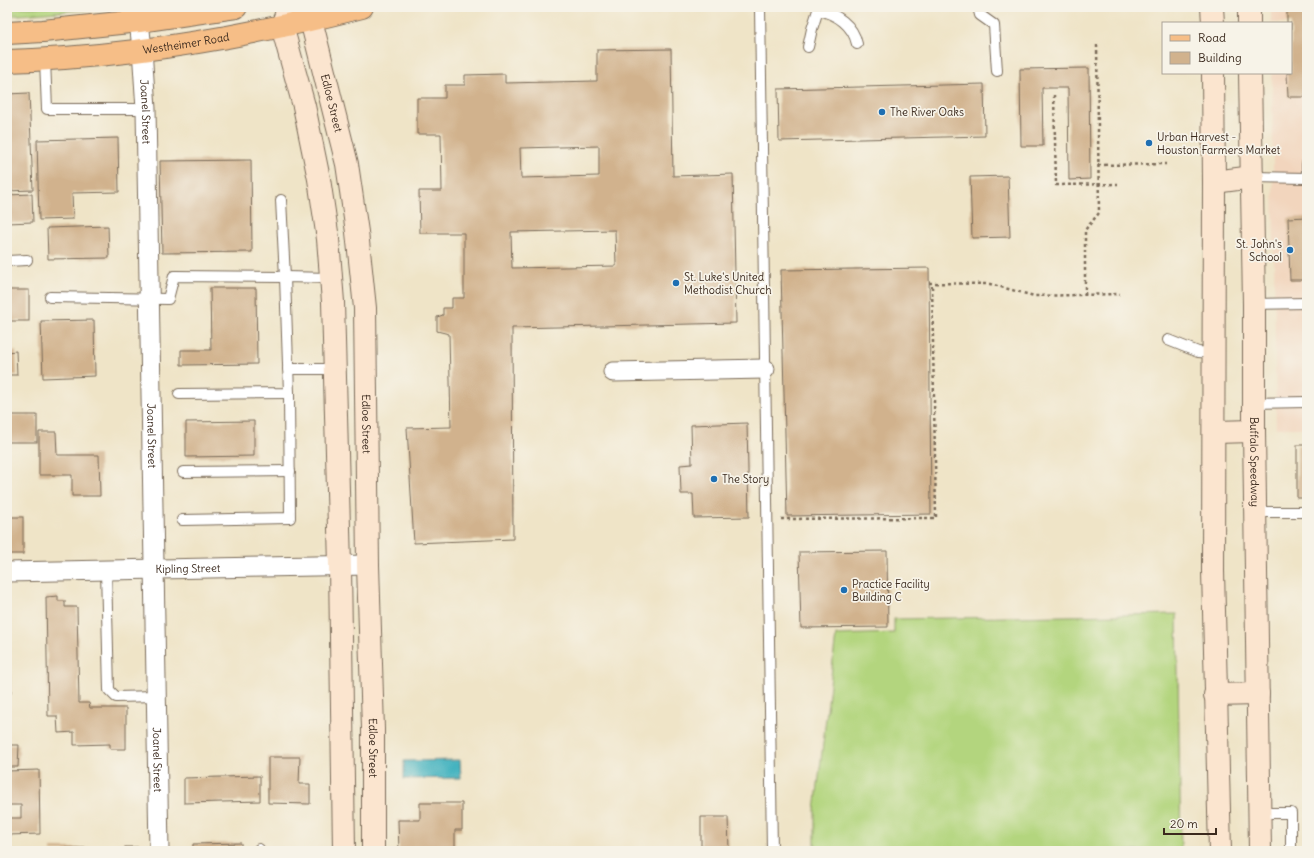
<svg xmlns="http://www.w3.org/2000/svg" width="1314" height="858" font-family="Delius,sans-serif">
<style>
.built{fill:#f2d5bd}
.park{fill:url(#park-crowns);stroke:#77804e}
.garden{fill:#b3d57e;stroke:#77804e}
.water{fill:#45b3c0;stroke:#406e6f}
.building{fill:#d1b28d;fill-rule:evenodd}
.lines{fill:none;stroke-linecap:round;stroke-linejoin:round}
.lane-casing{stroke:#7a6b59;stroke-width:12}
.street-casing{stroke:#7a6b59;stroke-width:21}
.secondary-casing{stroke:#7a6b59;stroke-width:24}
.primary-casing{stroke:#7a6b59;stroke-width:24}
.path{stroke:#7a6b59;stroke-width:2.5;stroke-dasharray:3 3;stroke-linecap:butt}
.lane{stroke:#fff;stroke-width:10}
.street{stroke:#fff;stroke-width:19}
.secondary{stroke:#fbe5cf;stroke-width:22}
.primary{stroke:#f6be87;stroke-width:22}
.poi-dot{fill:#1f6fb2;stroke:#f7f3e8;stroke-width:1.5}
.labels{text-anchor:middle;stroke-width:3.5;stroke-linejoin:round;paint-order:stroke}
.street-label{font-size:11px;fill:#3b2a1e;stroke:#f7f3e8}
.poi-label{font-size:11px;fill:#3b2a1e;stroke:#f7f3e8;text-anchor:start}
</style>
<defs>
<pattern id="park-crowns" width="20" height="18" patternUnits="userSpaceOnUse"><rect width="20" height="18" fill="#b3d57e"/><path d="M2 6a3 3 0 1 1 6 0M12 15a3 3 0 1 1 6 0" fill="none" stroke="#9bb76c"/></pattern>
</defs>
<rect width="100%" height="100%" fill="#f7f3e8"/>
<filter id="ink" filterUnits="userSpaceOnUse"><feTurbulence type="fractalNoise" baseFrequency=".025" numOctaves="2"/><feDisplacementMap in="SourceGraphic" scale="8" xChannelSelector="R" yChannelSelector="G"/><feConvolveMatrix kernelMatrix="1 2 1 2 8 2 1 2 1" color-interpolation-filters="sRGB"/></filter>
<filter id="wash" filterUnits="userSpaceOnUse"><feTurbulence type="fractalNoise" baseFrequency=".012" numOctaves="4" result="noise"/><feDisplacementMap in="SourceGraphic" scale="16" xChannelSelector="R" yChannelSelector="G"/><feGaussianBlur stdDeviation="0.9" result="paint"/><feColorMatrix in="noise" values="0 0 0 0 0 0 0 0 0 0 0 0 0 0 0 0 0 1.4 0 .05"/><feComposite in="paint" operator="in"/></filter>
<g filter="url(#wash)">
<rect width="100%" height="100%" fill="#efe4c7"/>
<path class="built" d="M 1271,7 L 1307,7 L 1307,428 L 1276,428 L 1272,73 L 1291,73 L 1291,23 L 1271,23 Z"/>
<path class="park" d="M 7,7 L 121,7 L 7,16 Z"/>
<path class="garden" d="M 1177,614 L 1181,851 L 815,851 L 815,810 L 836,635 L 894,633 L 894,619 Z"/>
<path class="water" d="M 460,760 L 461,778 L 404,779 L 404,761 Z"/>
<g id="blocks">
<g class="building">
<path d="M 1287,7 L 1307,7 L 1307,97 L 1288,97 L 1287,73 L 1291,73 L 1291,23 L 1287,23 Z"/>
<path d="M 671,49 L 673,176 L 733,174 L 736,323 L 512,328 L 513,539 L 414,543 L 407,428 L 451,427 L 449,334 L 437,331 L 437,317 L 443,315 L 443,308 L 452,308 L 452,298 L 464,298 L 464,233 L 420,233 L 419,191 L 442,191 L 441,134 L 417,134 L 417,98 L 445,98 L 445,85 L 465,85 L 465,75 L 505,74 L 505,83 L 597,81 L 597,50 ZM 599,146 L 599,176 L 521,178 L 520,148 ZM 615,230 L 616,266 L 512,268 L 511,232 Z"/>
<path d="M 1089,68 L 1090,179 L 1069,180 L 1068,88 L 1042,88 L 1043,146 L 1021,146 L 1020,69 Z"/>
<path d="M 984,84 L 985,136 L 779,141 L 778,89 Z"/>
<path d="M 29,93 L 33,190 L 7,191 L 7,94 Z"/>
<path d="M 118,138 L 119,192 L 72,193 L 73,219 L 39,220 L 37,140 Z"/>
<path d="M 251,160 L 252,252 L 162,253 L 160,161 Z"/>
<path d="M 1008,176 L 1010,237 L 972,238 L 970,177 Z"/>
<path d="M 32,194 L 33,222 L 7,223 L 7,195 Z"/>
<path d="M 1307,217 L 1307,280 L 1290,280 L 1288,218 Z"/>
<path d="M 108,226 L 109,258 L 48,259 L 47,228 Z"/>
<path d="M 929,268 L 931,514 L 787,516 L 781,270 Z"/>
<path d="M 210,288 L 256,288 L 257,364 L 181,365 L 181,350 L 211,350 Z"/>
<rect x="7" y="290" width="22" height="31"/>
<path d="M 94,320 L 95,376 L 43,378 L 41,321 Z"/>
<path d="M 16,351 L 17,375 L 7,375 L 7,352 Z"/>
<rect x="7" y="415" width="30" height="27"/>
<path d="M 254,421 L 254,456 L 186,457 L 186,422 Z"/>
<path d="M 747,423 L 749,517 L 694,518 L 693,494 L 681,494 L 680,465 L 692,464 L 691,425 Z"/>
<path d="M 39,432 L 56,432 L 57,455 L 99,455 L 100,496 L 72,496 L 72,475 L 39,475 Z"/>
<rect x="1297" y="445" width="10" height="53"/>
<rect x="7" y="517" width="16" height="37"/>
<path d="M 887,551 L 888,627 L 801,628 L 799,552 Z"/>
<path d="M 58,596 L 58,601 L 65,601 L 65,607 L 77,607 L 79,703 L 89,703 L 90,708 L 126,708 L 126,749 L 110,749 L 110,744 L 74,745 L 74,732 L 58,733 L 57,716 L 48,716 L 46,597 Z"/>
<rect x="7" y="670" width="4" height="23"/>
<path d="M 7,745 L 19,745 L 18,767 L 7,767 Z"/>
<path d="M 268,757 L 300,757 L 299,784 L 310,784 L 310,804 L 268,803 Z"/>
<path d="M 39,770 L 40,834 L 7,835 L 7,818 L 21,818 L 21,805 L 7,805 L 7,771 Z"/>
<path d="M 260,776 L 260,801 L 184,803 L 184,778 Z"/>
<path d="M 420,803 L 462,803 L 462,830 L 455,830 L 455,851 L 399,851 L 398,820 L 420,820 Z"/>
<path d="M 701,817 L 728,817 L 729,851 L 701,851 Z"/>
<path d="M 241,843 L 241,851 L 193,851 L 193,844 Z"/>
<rect x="125" y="847" width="14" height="4"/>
<rect x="51" y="848" width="58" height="3"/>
</g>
</g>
</g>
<g filter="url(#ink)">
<use href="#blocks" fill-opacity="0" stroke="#7a6b59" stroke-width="1"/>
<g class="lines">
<g class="lane-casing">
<g id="lane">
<path d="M 760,7 L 772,851"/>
<path d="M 978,7 L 980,15 L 994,25 L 997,71"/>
<path d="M 818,10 C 837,14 853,25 857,44"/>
<path d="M 808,47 L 812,29 L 818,10 L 818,7"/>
<path d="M 45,60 L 47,109 L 146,109"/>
<path d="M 1253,177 L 1307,178"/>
<path d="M 1307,178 L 1307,164"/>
<path d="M 7,261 L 27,260"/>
<path d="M 50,297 L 168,299 L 174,276 L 285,277 L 281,200"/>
<path d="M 1254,304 L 1307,303"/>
<path d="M 1168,340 L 1198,352 L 1214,353"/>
<path d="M 288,369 L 335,369"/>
<path d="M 179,394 L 289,393 L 285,277 L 331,278"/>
<path d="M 1254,403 L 1307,402"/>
<path d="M 183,472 L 290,471"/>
<path d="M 1255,512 L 1307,512"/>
<path d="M 182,520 L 290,518 L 289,393"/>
<path d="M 106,570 L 109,690 L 116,697 L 156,696"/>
<path d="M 1260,813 L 1291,813 L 1291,851"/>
<path d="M 259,849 L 259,851"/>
</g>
</g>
<g class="street-casing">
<g id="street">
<path id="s1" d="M 139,21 L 142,49 L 146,109 L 159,851"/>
<path d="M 613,372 L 765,369"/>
<path id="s2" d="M 7,572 L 368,565"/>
</g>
</g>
<g class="secondary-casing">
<g id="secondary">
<path id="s3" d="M 301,7 L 311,20 L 347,164 L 357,232 L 365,308 L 368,565 L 373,729 L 373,851"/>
<path d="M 1212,7 L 1213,23"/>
<path d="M 1249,7 L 1249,23"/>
<path d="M 288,9 L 282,26 L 304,106 L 319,179 L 328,239 L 333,302 L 340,566 L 344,851"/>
<path d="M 1213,73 L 1214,182 L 1213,571 L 1220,851"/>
<path id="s4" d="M 1250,73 L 1254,304 L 1254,431 L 1260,851"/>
<path d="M 1214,182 L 1253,177"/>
<path d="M 1214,432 L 1254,431"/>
<path d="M 1215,695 L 1258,694"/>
</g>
</g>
<g class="primary-casing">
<g id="primary">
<path d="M 7,33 L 43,31 L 139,21 L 236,7"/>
<path id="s5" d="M 7,61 C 126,57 247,37 362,7"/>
</g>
</g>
<g class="path">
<path d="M 1054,95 L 1056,185 L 1118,184"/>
<path d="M 1098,165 L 1166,164"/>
<path d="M 929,283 L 990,284 L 1034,296 L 1120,294"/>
<path d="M 1085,295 L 1085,230 L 1099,213 L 1097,44"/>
<path d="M 781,519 L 936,518 L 932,283"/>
</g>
<use href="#lane" class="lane"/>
<use href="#street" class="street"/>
<use href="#secondary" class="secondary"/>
<use href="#primary" class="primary"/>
</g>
</g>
<g class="poi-dot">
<circle cx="882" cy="112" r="4"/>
<circle cx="1149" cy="143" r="4"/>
<circle cx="1290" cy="250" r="4"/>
<circle cx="676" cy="283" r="4"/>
<circle cx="714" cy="479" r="4"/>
<circle cx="844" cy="590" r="4"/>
</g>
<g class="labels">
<g class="street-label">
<text dy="4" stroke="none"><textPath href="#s5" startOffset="180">Westheimer Road</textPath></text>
<text dy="4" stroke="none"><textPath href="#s3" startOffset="102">Edloe Street</textPath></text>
<text dy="4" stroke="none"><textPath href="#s1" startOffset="91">Joanel Street</textPath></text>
<text dy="4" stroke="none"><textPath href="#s3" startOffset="426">Edloe Street</textPath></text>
<text dy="4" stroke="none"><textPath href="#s1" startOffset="415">Joanel Street</textPath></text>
<text dy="4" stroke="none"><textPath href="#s4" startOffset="389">Buffalo Speedway</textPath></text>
<text dy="4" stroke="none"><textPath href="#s2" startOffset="181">Kipling Street</textPath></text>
<text dy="4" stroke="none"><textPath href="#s3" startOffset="750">Edloe Street</textPath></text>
<text dy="4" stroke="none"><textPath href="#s1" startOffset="739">Joanel Street</textPath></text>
</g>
<g class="poi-label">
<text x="890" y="116">The River Oaks</text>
<text x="1157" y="141">Urban Harvest -<tspan x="1157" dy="13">Houston Farmers Market</tspan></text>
<text x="1282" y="248" text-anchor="end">St. John's<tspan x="1282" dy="13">School</tspan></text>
<text x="684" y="281">St. Luke's United<tspan x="684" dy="13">Methodist Church</tspan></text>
<text x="722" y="483">The Story</text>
<text x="852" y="588">Practice Facility<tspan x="852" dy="13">Building C</tspan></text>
</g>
</g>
<rect width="1314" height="858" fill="none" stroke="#f7f3e8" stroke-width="24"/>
<rect x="1162" y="22" width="130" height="52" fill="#f7f3e8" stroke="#aca397"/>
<rect x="1170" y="35" width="20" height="6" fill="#f6be87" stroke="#aca397"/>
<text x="1198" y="42" font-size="12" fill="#3b2a1e">Road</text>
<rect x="1170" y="52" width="20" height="12" fill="#d1b28d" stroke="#aca397"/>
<text x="1198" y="62" font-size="12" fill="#3b2a1e">Building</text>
<path d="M1164 828v6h52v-6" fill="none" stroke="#3b2a1e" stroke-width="2"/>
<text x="1170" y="828" font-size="12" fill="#3b2a1e" stroke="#f7f3e8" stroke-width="3" paint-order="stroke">20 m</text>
</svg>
